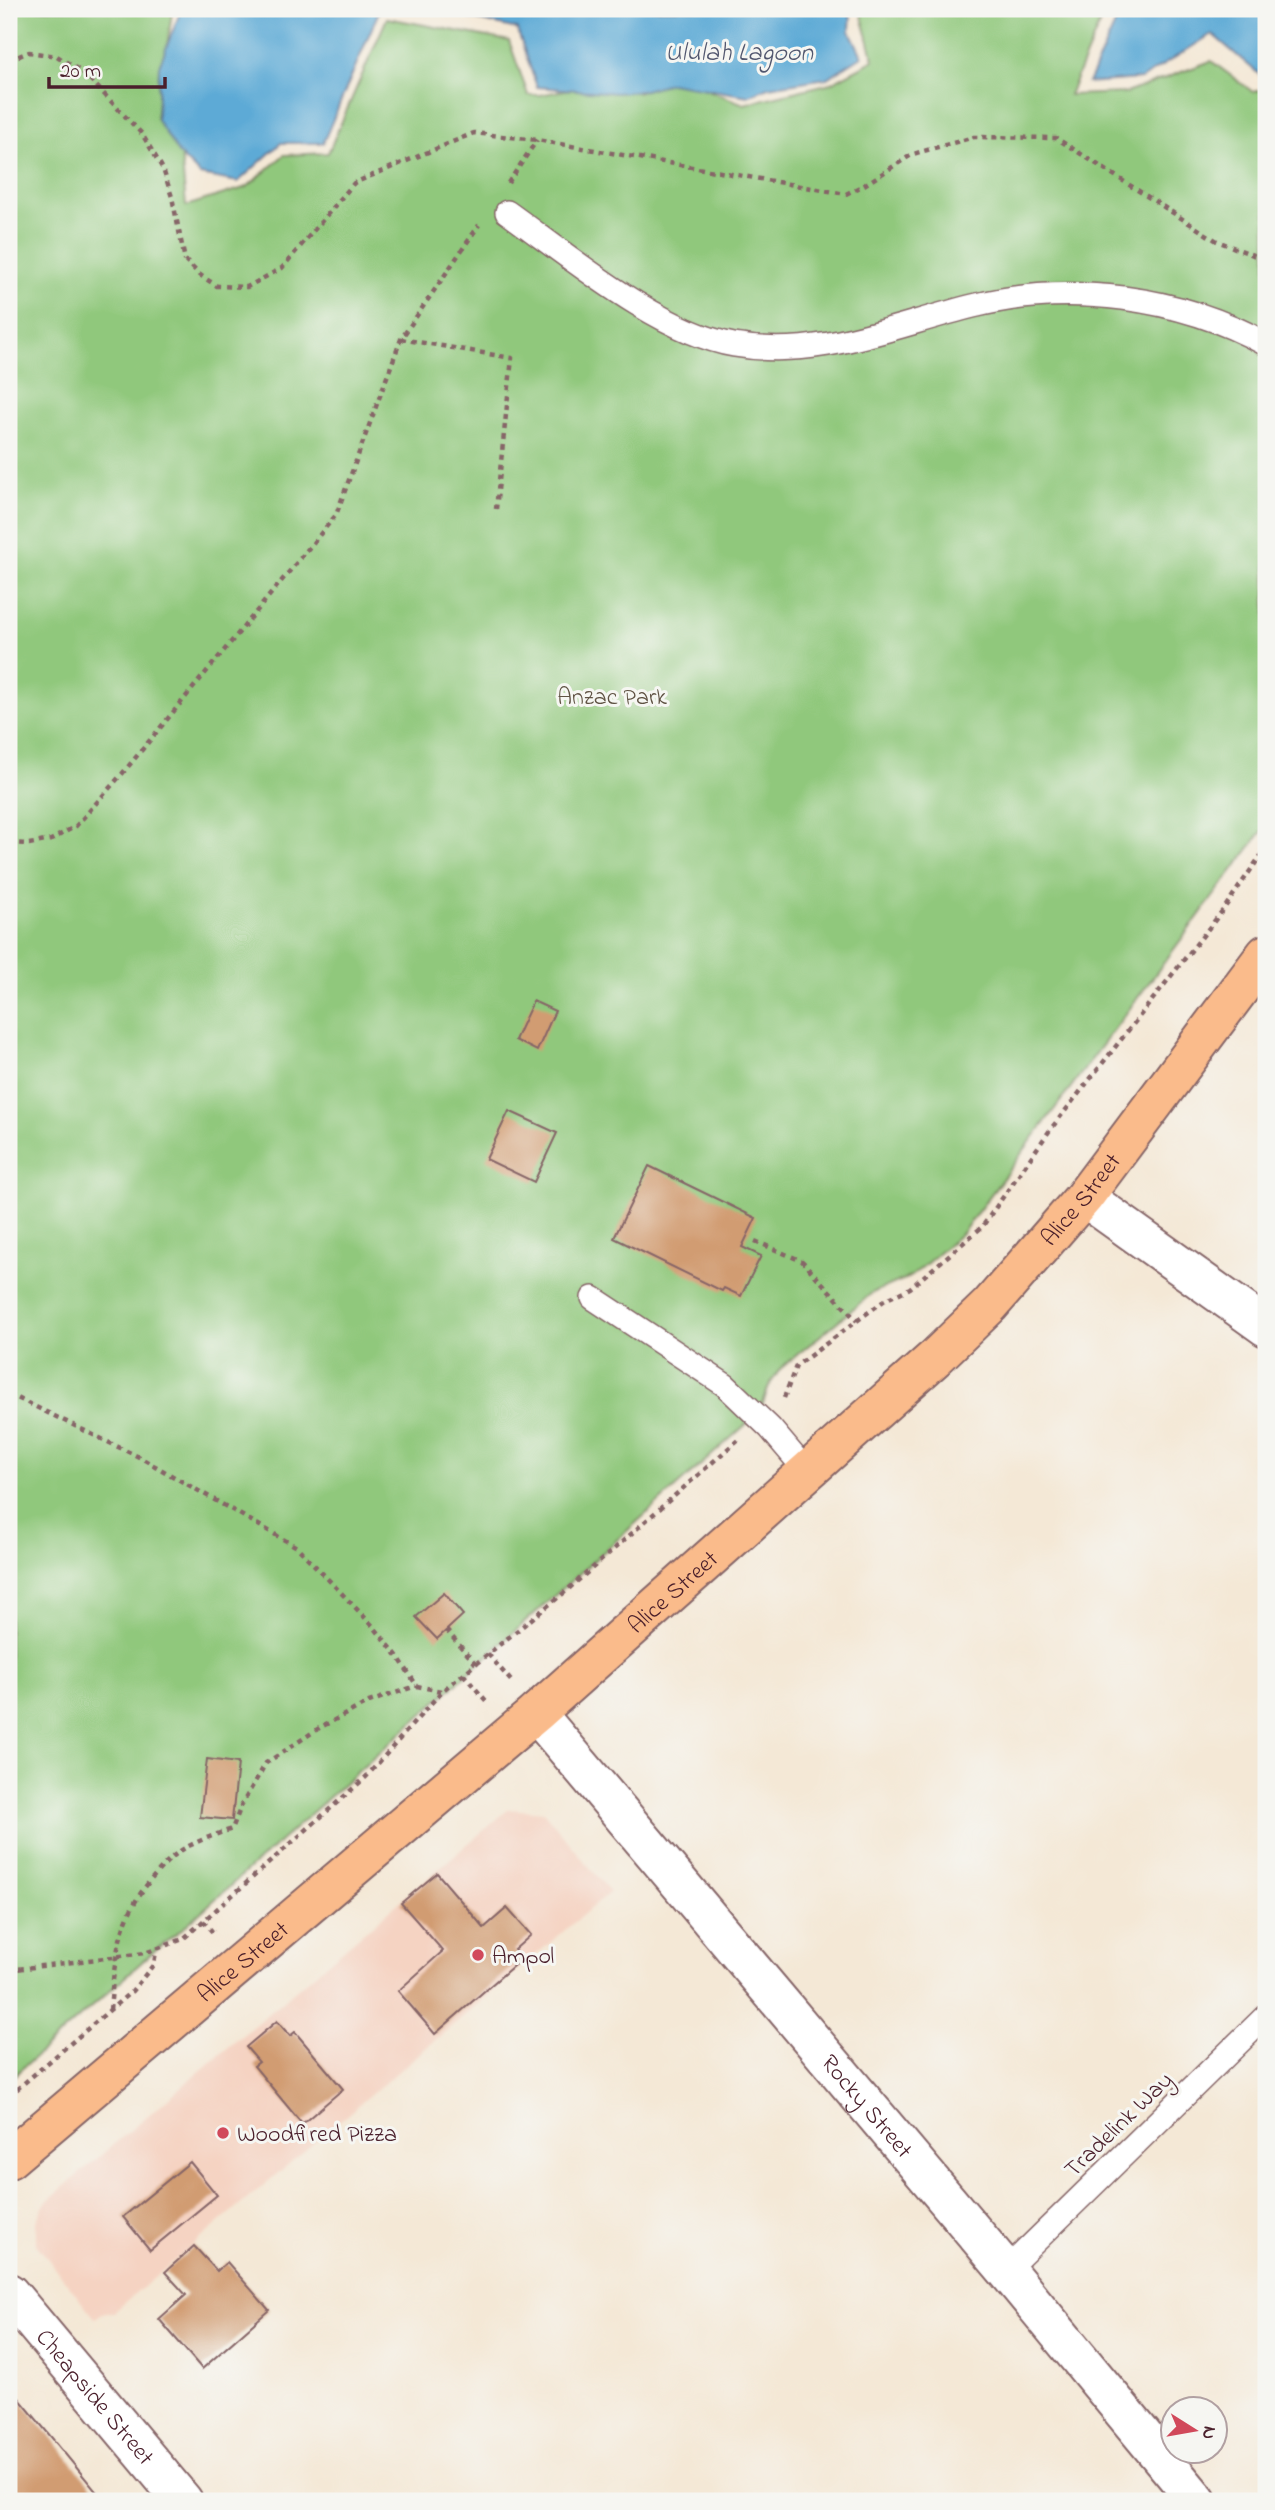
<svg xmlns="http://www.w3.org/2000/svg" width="1275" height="2510" font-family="'Indie Flower',sans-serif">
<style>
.built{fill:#f5d3c2}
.green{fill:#90c87c;stroke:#6d7454;stroke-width:2}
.water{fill:#5daad6;stroke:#546480;stroke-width:2}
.building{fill:#d19c72}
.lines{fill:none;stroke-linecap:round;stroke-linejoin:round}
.lane-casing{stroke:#866567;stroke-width:26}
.street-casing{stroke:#866567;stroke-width:42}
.primary-casing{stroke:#866567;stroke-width:42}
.path{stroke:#866567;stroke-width:4.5;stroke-dasharray:5 5;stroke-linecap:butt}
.lane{stroke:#fff;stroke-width:23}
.street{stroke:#fff;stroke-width:38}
.primary{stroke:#fabb8b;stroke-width:38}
.poi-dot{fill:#d1495b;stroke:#f6f6f2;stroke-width:2.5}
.labels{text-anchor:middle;stroke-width:6;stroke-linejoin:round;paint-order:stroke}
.park-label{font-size:24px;fill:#5f5243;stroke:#f6f6f2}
.street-label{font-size:24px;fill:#4a1f2b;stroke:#f6f6f2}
.poi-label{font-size:24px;fill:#4a1f2b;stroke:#f6f6f2;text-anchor:start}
.water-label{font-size:26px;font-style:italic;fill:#52576f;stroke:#f6f6f2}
</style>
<rect width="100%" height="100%" fill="#f6f6f2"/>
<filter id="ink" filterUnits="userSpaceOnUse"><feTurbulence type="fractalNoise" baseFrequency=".0143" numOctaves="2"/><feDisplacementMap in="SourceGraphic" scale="14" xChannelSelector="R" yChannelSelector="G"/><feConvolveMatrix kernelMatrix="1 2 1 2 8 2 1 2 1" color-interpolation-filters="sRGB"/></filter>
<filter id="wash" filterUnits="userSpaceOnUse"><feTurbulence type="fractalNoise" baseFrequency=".00686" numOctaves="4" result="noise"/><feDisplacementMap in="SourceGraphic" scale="28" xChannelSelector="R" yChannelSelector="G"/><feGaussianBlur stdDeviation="1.57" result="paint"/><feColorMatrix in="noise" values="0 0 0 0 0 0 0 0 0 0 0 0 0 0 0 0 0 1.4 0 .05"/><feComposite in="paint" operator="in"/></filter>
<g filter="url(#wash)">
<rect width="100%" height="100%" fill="#f4e8d6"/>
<path class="built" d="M 509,1809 L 544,1812 L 610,1892 L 114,2312 L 105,2312 L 95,2318 L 36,2244 L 36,2221 L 46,2202 Z"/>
<path class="green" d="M 9,9 L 169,9 L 172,13 L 156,118 L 180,143 L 186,206 L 247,187 L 284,155 L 328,153 L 387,18 L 509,41 L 528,95 L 540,95 L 610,81 L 638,93 L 674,77 L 744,104 L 831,83 L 874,60 L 860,9 L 1106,9 L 1069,95 L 1126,93 L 1211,61 L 1253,92 L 1266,88 L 1266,826 L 962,1233 L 912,1276 L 872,1293 L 780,1369 L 769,1386 L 760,1412 L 183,1928 L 153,1952 L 9,2080 Z"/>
<g class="water">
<path d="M 178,9 L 380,9 L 323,143 L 281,143 L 238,182 L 200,175 L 179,154 L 157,120 L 159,66 L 179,15 Z"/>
<path d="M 419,9 L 851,9 L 850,31 L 862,56 L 827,78 L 768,87 L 748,96 L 670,83 L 641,91 L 616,93 L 537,87 L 517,29 L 457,15 Z"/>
<path d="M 1122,9 L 1266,9 L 1266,80 L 1212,34 L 1141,79 L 1088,83 Z"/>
</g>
<g id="blocks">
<g class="building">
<path d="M 533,1001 L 555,1011 L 537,1051 L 515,1040 Z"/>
<path d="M 509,1111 L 557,1133 L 534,1182 L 486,1159 Z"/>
<path d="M 649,1166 L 756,1218 L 742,1247 L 761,1256 L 741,1296 L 724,1288 L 722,1291 L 614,1238 Z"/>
<path d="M 444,1593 L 463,1615 L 437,1639 L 416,1617 Z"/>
<path d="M 207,1759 L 238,1763 L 232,1820 L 200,1817 Z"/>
<path d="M 437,1873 L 484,1928 L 507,1908 L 531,1935 L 514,1950 L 521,1959 L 435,2034 L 398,1991 L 443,1951 L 401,1903 Z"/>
<path d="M 277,2021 L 290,2036 L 295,2032 L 343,2089 L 302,2124 L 254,2066 L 259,2062 L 246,2047 Z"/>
<path d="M 190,2162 L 217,2195 L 150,2250 L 123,2217 Z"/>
<path d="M 194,2246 L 217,2271 L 227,2262 L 269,2310 L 202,2369 L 159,2319 L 186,2295 L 165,2272 Z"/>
<path d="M 9,2386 L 104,2501 L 9,2501 Z"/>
</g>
</g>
</g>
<g filter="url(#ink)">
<use href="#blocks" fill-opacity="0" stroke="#866567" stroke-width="2"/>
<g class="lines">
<g class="lane-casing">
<g id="lane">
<path d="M 507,212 C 569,256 659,332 734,345 C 819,360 892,326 973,306 C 1068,282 1180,296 1266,344"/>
<path d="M 593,1298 L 725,1385 L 770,1428 L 808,1473"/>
<path d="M 1006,2270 L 1266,2016"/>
</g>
</g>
<g class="street-casing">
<g id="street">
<path d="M 1084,1197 L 1266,1327"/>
<path id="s1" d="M 536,1713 L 1006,2270 L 1197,2501"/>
<path id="s2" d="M 9,2293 L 183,2501"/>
</g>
</g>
<g class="primary-casing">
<g id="primary">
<path id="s3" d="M 9,2159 L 536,1713 L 935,1358 L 990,1305 L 1084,1197 L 1266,954"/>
</g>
</g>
<g class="path">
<path d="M 9,60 L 29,52 L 57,56 L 85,74 L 142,134 L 163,169 L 172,197 L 185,260 L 200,275 L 217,286 L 247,287 L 282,268 L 354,183 L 474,133 L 537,140 L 846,194 L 864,185 L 913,154 L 974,137 L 1056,138 L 1217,241 L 1266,260"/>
<path d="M 508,183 L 537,140"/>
<path d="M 401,339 L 512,358 L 496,509"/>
<path d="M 9,843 L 29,844 L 51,840 L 76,826 L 122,774 L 336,515 L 401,339 L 479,225"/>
<path d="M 755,1241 L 802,1261 L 857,1321"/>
<path d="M 9,1394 L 141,1458 L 297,1547 L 374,1627 L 399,1658 L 417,1686 L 441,1691"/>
<path d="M 784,1398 L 796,1366 L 885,1300 L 910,1288 L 982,1227 L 1050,1130 L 1223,910 L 1266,848"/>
<path d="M 446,1630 L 476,1664"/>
<path d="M 488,1654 L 512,1682"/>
<path d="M 463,1674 L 488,1703"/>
<path d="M 203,1921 L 216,1936"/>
<path d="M 9,1970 L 145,1953 L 183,1939 L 366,1777 L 442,1691 L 565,1592 L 739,1439"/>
<path d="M 110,2010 C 115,1957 118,1916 155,1875 C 164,1864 174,1854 187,1847 C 202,1839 217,1834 232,1829 L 242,1804 L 266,1763 L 321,1727 L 369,1702 L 416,1686"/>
<path d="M 9,2096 L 132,1991 L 154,1964 L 156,1951"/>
</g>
<use href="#lane" class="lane"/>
<use href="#street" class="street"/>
<use href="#primary" class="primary"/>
</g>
</g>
<g class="poi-dot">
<circle cx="478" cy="1955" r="7"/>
<circle cx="223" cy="2133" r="7"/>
</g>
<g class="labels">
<g class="park-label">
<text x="612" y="704">Anzac Park</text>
</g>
<g class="street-label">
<text dy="8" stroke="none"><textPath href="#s3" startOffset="1440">Alice Street</textPath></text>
<text dy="8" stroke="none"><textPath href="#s3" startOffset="873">Alice Street</textPath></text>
<text dy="8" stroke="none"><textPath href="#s3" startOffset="306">Alice Street</textPath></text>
<text dy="8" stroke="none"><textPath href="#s1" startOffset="514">Rocky Street</textPath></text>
<text transform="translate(1118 2124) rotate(-44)" y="8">Tradelink Way</text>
<text dy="8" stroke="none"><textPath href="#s2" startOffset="135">Cheapside Street</textPath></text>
</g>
<g class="poi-label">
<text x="492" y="1963">Ampol</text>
<text x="237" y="2141">Woodfired Pizza</text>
</g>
<g class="water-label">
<text x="739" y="60">Ululah Lagoon</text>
</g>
</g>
<rect width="1275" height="2510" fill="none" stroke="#f6f6f2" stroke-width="35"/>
<g transform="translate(1194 2430) rotate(101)"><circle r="33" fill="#f6f6f2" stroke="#b1a0a2" stroke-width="2"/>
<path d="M0-5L12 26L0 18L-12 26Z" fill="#d1495b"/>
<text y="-10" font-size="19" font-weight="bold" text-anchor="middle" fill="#4a1f2b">N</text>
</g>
<path d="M49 77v10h116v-10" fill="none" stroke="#4a1f2b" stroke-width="3.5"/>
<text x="60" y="77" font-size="21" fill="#4a1f2b" stroke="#f6f6f2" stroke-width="5" paint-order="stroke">20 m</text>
</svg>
